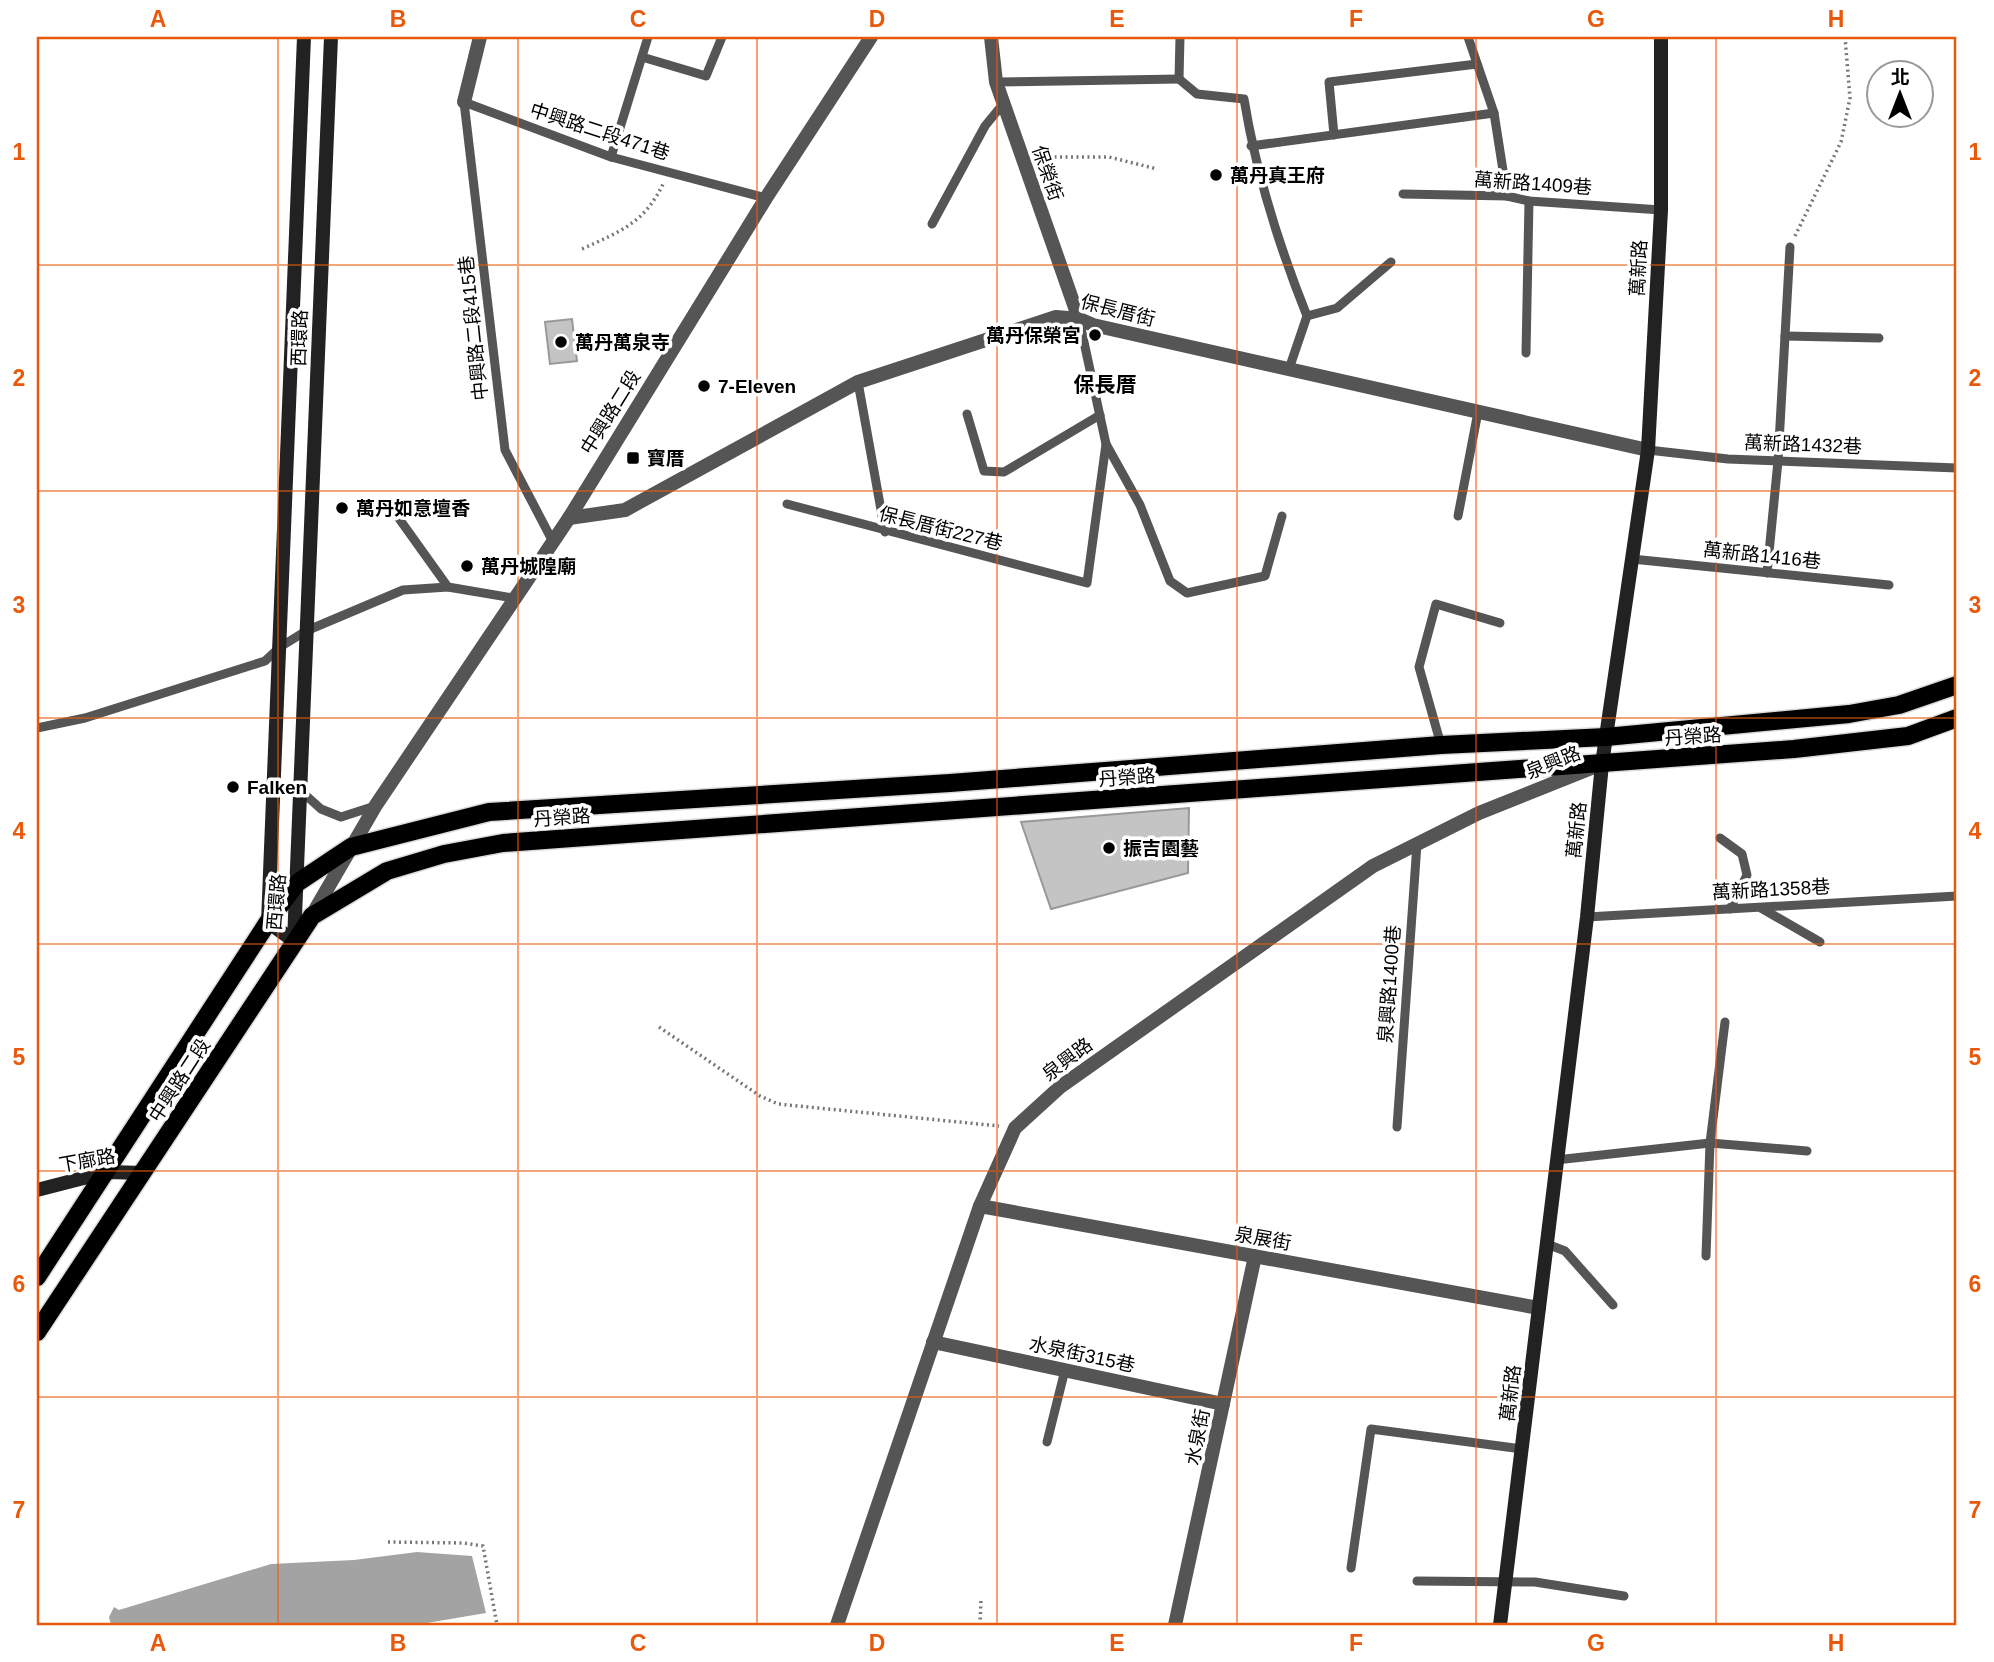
<svg xmlns="http://www.w3.org/2000/svg" width="1994" height="1662" font-family="Helvetica,'Noto Sans TC',sans-serif">
<style>
.water{fill:#a3a3a3}
.building{fill:#c4c4c4;stroke:#999;stroke-width:2}
.lines{fill:none;stroke-linecap:round;stroke-linejoin:round}
.primary-casing{stroke:#dbdbdb;stroke-width:21}
.path{stroke:#777;stroke-width:3.5;stroke-dasharray:2 3.5;stroke-linecap:butt}
.lane{stroke:#555;stroke-width:9}
.street{stroke:#555;stroke-width:14}
.secondary{stroke:#222;stroke-width:14}
.primary{stroke:#000;stroke-width:18}
.grid{fill:none;stroke:#e8590c;stroke-width:2;stroke-opacity:0.55}
.poi-dot{fill:#000;stroke:#fff;stroke-width:2.5}
.labels{text-anchor:middle;stroke-width:7;stroke-linejoin:round;paint-order:stroke}
.street-label{font-size:19px;fill:#000;stroke:#fff}
.poi-label{font-size:19px;font-weight:bold;fill:#000;stroke:#fff;text-anchor:start}
.neighbourhood-label{font-size:21px;font-weight:bold;fill:#000;stroke:#fff}
.neatline{fill:none;stroke:#e8590c;stroke-width:2.5}
.grid-label{font-size:23px;text-anchor:middle;font-weight:bold;fill:#e8590c}
</style>
<rect width="100%" height="100%" fill="#fff"/>
<path class="water" d="M 417,1552 L 472,1556 L 486,1613 L 415,1625 L 111,1625 L 109,1617 L 114,1607 L 119,1610 L 271,1564 L 354,1560 Z"/>
<g class="building">
<path d="M 572,319 L 577,361 L 550,364 L 545,322 Z"/>
<path d="M 1189,808 L 1188,873 L 1051,909 L 1021,822 Z"/>
</g>
<g class="lines">
<g class="primary-casing">
<g id="primary">
<path d="M 37,1277 L 268,922 L 297,883 L 351,847 L 489,812 L 950,783 L 1441,745 L 1606,737 L 1849,714 L 1899,705 L 1957,685"/>
<path d="M 37,1332 L 312,916 L 387,871 L 444,854 L 503,843 L 1794,749 L 1908,736 L 1957,718"/>
</g>
</g>
<g class="path">
<path d="M 1038,157 L 1109,157 L 1157,169"/>
<path d="M 1795,236 L 1841,142 L 1850,98 L 1845,37"/>
<path d="M 582,249 C 621,231 645,223 664,182"/>
<path d="M 659,1027 L 760,1096 L 778,1104 L 999,1126"/>
<path d="M 388,1542 L 464,1543 L 483,1546 L 497,1625"/>
<path d="M 980,1625 L 981,1599"/>
</g>
<g class="lane">
<path d="M 1468,37 L 1494,113 L 1507,196"/>
<path d="M 642,57 L 706,76 L 722,37"/>
<path d="M 1179,79 L 1197,94 L 1244,99 C 1256,173 1279,246 1307,316 L 1289,369"/>
<path d="M 1179,79 L 1180,37"/>
<path d="M 996,82 L 1179,79"/>
<path d="M 1334,135 L 1329,82 L 1477,64"/>
<path d="M 1251,146 L 1494,113"/>
<path d="M 611,157 L 648,37"/>
<path d="M 1403,194 L 1507,196 L 1529,201 L 1661,210"/>
<path d="M 932,224 L 985,126 L 1003,104"/>
<path d="M 1307,316 L 1337,308 L 1391,262"/>
<path d="M 1785,336 L 1879,338"/>
<path d="M 1526,353 L 1529,201"/>
<path d="M 858,382 L 885,532"/>
<path d="M 967,414 L 984,471 L 1004,472 L 1100,415"/>
<path d="M 1106,444 L 1140,505 L 1170,581 L 1187,593 L 1265,576 L 1282,516"/>
<path d="M 1648,450 L 1728,459 L 1957,468"/>
<path d="M 787,504 L 1087,583 L 1106,444 L 1079,319"/>
<path d="M 390,506 L 448,587 L 513,598"/>
<path d="M 1458,516 L 1478,412"/>
<path d="M 552,540 L 505,450 L 464,102 L 611,157 L 766,198"/>
<path d="M 1632,559 L 1889,585"/>
<path d="M 1767,573 L 1778,461 L 1790,247"/>
<path d="M 37,728 L 85,718 L 265,661 L 280,647 L 306,631 L 403,590 L 448,587"/>
<path d="M 1441,745 L 1419,667 L 1436,604 L 1500,623"/>
<path d="M 301,791 L 321,809 L 341,817 L 375,806"/>
<path d="M 1720,838 L 1742,854 L 1747,875 L 1730,909"/>
<path d="M 1761,908 L 1820,942"/>
<path d="M 1587,917 L 1957,896"/>
<path d="M 1397,1127 L 1417,844"/>
<path d="M 1556,1160 L 1710,1143 L 1807,1151"/>
<path d="M 1547,1244 L 1565,1251 L 1613,1305"/>
<path d="M 1706,1256 L 1710,1143 L 1725,1022"/>
<path d="M 1047,1442 L 1065,1370"/>
<path d="M 1351,1568 L 1371,1429 L 1522,1449"/>
<path d="M 1417,1581 L 1535,1582 L 1624,1596"/>
</g>
<g class="street">
<path d="M 991,37 L 996,82 L 1079,319"/>
<path d="M 464,102 L 480,37"/>
<path d="M 569,518 L 625,510 L 858,382 L 1056,317 L 1079,319 L 1093,325 L 1648,450"/>
<path d="M 312,915 L 376,805 L 569,518 L 766,198 L 871,37"/>
<path d="M 980,1206 L 1539,1308"/>
<path d="M 933,1342 L 1223,1404"/>
<path d="M 837,1625 L 980,1206 L 1015,1128 L 1060,1087 L 1373,866 L 1479,813 L 1594,767"/>
<path d="M 1175,1625 L 1255,1256"/>
</g>
<g class="secondary">
<path d="M 294,941 L 268,922 L 304,37"/>
<path d="M 294,941 L 331,37"/>
<path d="M 37,1190 L 107,1172 L 144,1173"/>
<path d="M 1500,1625 L 1587,917 L 1602,764 L 1648,450 L 1661,210 L 1661,37"/>
</g>
<use href="#primary" class="primary"/>
</g>
<path class="grid" d="M 278,37 L 278,1625M 518,37 L 518,1625M 757,37 L 757,1625M 997,37 L 997,1625M 1237,37 L 1237,1625M 1476,37 L 1476,1625M 1716,37 L 1716,1625M 37,265 L 1957,265M 37,491 L 1957,491M 37,718 L 1957,718M 37,944 L 1957,944M 37,1171 L 1957,1171M 37,1397 L 1957,1397"/>
<g class="poi-dot">
<circle cx="1216" cy="175" r="7"/>
<circle cx="1095" cy="335" r="7"/>
<circle cx="561" cy="342" r="7"/>
<circle cx="704" cy="386" r="7"/>
<rect x="626" y="451" width="14" height="14" rx="3.5"/>
<circle cx="342" cy="508" r="7"/>
<circle cx="467" cy="566" r="7"/>
<circle cx="233" cy="787" r="7"/>
<circle cx="1109" cy="848" r="7"/>
</g>
<g class="labels">
<g class="street-label">
<text transform="translate(600 131) rotate(18)" y="7">中興路二段471巷</text>
<text transform="translate(1048 173) rotate(71)" y="7">保榮街</text>
<text transform="translate(1533 183) rotate(4)" y="7">萬新路1409巷</text>
<text transform="translate(1638 268) rotate(-87)" y="7">萬新路</text>
<text transform="translate(1118 310) rotate(14)" y="7">保長厝街</text>
<text transform="translate(473 328) rotate(-96)" y="7">中興路二段415巷</text>
<text transform="translate(299 338) rotate(-88)" y="7">西環路</text>
<text transform="translate(610 412) rotate(-58)" y="7">中興路二段</text>
<text transform="translate(1803 444) rotate(2)" y="7">萬新路1432巷</text>
<text transform="translate(941 528) rotate(14)" y="7">保長厝街227巷</text>
<text transform="translate(1762 555) rotate(6)" y="7">萬新路1416巷</text>
<text transform="translate(1693 736) rotate(-4)" y="7">丹榮路</text>
<text transform="translate(1553 762) rotate(-22)" y="7">泉興路</text>
<text transform="translate(1127 777) rotate(-4)" y="7">丹榮路</text>
<text transform="translate(562 817) rotate(-4)" y="7">丹榮路</text>
<text transform="translate(1576 830) rotate(-84)" y="7">萬新路</text>
<text transform="translate(1771 889) rotate(-3)" y="7">萬新路1358巷</text>
<text transform="translate(276 902) rotate(-85)" y="7">西環路</text>
<text transform="translate(1389 984) rotate(-86)" y="7">泉興路1400巷</text>
<text transform="translate(1067 1059) rotate(-37)" y="7">泉興路</text>
<text transform="translate(179 1080) rotate(-57)" y="7">中興路二段</text>
<text transform="translate(87 1160) rotate(-10)" y="7">下廍路</text>
<text transform="translate(1263 1238) rotate(10)" y="7">泉展街</text>
<text transform="translate(1082 1354) rotate(12)" y="7">水泉街315巷</text>
<text transform="translate(1510 1393) rotate(-83)" y="7">萬新路</text>
<text transform="translate(1197 1437) rotate(-79)" y="7">水泉街</text>
</g>
<g class="poi-label">
<text x="1230" y="182">萬丹真王府</text>
<text x="1081" y="342" text-anchor="end">萬丹保榮宮</text>
<text x="575" y="349">萬丹萬泉寺</text>
<text x="718" y="393">7-Eleven</text>
<text x="647" y="465">寶厝</text>
<text x="356" y="515">萬丹如意壇香</text>
<text x="481" y="573">萬丹城隍廟</text>
<text x="247" y="794">Falken</text>
<text x="1123" y="855">振吉園藝</text>
</g>
<g class="neighbourhood-label">
<text x="1105" y="392">保長厝</text>
</g>
</g>
<rect width="1994" height="1662" fill="none" stroke="#ffffff" stroke-width="77"/>
<g transform="translate(1900 94)"><circle r="33" fill="#ffffff" stroke="#999999" stroke-width="2"/>
<path d="M0-5L12 26L0 18L-12 26Z" fill="#000000"/>
<text y="-10" font-size="19" font-weight="bold" text-anchor="middle" fill="#000000">北</text>
</g>
<rect x="38" y="38" width="1917" height="1586" class="neatline"/>
<g class="grid-label">
<text x="158" y="27">A</text>
<text x="398" y="27">B</text>
<text x="638" y="27">C</text>
<text x="877" y="27">D</text>
<text x="1117" y="27">E</text>
<text x="1356" y="27">F</text>
<text x="1596" y="27">G</text>
<text x="1836" y="27">H</text>
<text x="19" y="160">1</text>
<text x="1975" y="160">1</text>
<text x="19" y="386">2</text>
<text x="1975" y="386">2</text>
<text x="19" y="613">3</text>
<text x="1975" y="613">3</text>
<text x="19" y="839">4</text>
<text x="1975" y="839">4</text>
<text x="19" y="1065">5</text>
<text x="1975" y="1065">5</text>
<text x="19" y="1292">6</text>
<text x="1975" y="1292">6</text>
<text x="19" y="1518">7</text>
<text x="1975" y="1518">7</text>
<text x="158" y="1651">A</text>
<text x="398" y="1651">B</text>
<text x="638" y="1651">C</text>
<text x="877" y="1651">D</text>
<text x="1117" y="1651">E</text>
<text x="1356" y="1651">F</text>
<text x="1596" y="1651">G</text>
<text x="1836" y="1651">H</text>
</g>
</svg>
